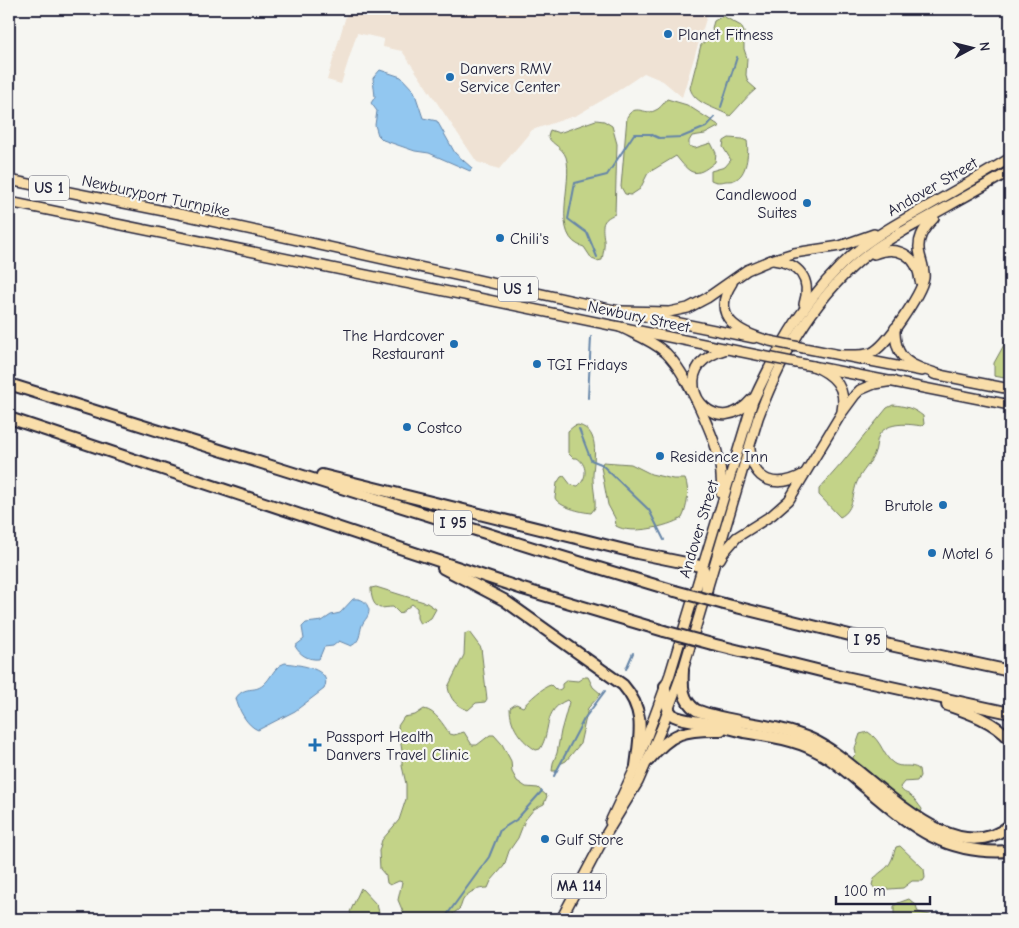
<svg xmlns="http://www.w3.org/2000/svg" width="1019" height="928" font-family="'Comic Neue',sans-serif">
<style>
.built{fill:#efe2d4}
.green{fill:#c3d388;stroke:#727a62}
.water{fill:#92c7f0;stroke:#6585a8}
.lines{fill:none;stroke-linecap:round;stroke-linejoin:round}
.stream{stroke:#6585a8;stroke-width:2}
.primary-casing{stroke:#22223b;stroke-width:12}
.trunk-casing{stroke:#22223b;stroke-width:12}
.motorway-casing{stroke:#22223b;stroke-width:14}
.primary{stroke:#f9deab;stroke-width:9}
.trunk{stroke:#f9deab;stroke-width:9}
.motorway{stroke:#f9deab;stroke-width:10}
.primary-bridge-casing{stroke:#22223b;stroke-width:12;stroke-linecap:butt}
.motorway-bridge-casing{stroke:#22223b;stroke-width:14;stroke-linecap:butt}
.primary-bridge{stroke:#f9deab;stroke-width:9}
.motorway-bridge{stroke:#f9deab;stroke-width:10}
.poi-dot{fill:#1f6fb2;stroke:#f6f6f2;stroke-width:2}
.labels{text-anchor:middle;stroke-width:4.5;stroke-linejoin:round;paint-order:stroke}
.shield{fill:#f6f6f2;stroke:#626272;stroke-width:1}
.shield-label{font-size:15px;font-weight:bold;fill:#22223b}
.poi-label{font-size:16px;fill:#22223b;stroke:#f6f6f2;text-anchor:start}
.street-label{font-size:16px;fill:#22223b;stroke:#f6f6f2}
</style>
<rect width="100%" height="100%" fill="#f6f6f2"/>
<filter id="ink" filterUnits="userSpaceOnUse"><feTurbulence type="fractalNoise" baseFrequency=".02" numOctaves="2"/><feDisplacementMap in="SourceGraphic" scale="10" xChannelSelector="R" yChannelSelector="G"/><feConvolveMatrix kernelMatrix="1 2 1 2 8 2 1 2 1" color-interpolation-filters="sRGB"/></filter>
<g filter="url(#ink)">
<path class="built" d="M 348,9 L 709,9 L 682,97 L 663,81 L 644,73 L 613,94 L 577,115 L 532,130 L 499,169 L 477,162 L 402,51 L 383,47 L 384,39 L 357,33 L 341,84 L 327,80 Z"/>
<g class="green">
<path d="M 723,16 L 741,26 L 744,32 L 744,49 L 747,58 L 746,75 L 748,82 L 756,89 C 746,97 739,107 730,116 C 717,108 694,104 690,88 L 701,45 L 707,40 L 711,41 L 714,38 L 712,28 L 714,21 Z"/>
<path d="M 667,99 L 687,105 L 720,126 L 705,134 L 692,136 L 689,141 L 689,146 L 695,148 L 711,143 L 716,153 L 715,162 C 694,180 690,173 676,156 L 648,173 L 640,189 L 631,195 L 625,194 L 621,187 L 627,117 C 635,103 645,115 654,111 C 660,109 663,104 667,99 Z"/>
<path d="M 596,120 L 604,121 L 612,126 L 617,144 L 615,214 C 601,220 602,225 604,240 C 605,246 603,253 602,260 L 597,261 L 592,259 L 584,247 C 549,238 574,182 566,157 C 562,147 553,145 548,137 L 550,130 L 559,133 Z"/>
<path d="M 729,138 L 742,139 L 747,141 C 749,153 747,176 734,180 C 733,181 727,181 726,181 C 720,182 717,183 711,180 L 711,171 L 725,167 L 731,160 L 723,147 L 724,141 Z"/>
<path d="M 1010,334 L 1010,379 L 994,376 L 994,363 Z"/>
<path d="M 893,405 C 905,406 913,408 923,416 L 924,424 L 922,426 C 909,424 888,421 879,435 C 876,440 877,448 874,454 C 871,463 862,471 858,480 C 852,491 855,510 840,517 L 819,495 L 819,489 L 842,463 L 887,408 Z"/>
<path d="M 578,425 C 603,431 592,463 593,480 C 593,489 596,499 595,508 L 591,513 C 581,512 559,507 555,498 L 557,483 L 561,477 L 564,476 L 571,485 L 578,486 C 588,478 587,464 577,458 L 573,458 L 568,453 L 568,431 L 574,426 Z"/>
<path d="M 603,462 L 631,464 L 651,474 L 673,479 L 685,479 C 690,489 687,509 682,518 C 667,527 631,535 616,526 L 615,518 L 608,505 L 601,467 Z"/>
<path d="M 376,587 L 427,603 L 436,609 L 431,618 L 420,624 L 417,618 L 417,608 L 412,604 L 400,614 L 393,607 C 389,607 383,608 380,608 C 372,605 371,594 371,588 Z"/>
<path d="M 469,632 L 481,648 L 487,699 L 485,702 L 476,703 L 468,710 C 456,706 450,699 448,687 L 464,655 L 465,634 Z"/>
<path d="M 584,677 L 588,677 L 593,687 L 601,694 L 588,708 L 580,744 L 566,761 L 560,764 L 556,771 L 552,771 L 553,763 L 557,753 L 561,731 L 569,702 L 567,700 C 542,711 552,730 540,749 L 536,750 C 521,741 510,726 510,708 L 516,704 L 523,707 C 528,701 544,686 551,685 L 556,690 L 559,690 L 562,688 L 562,684 L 567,680 L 578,681 Z"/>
<path d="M 424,709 C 436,711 443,725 450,734 L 454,735 L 464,732 L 472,745 L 477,745 L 490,735 L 494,735 L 502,744 L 511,761 L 512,772 L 517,781 L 526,787 L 538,788 L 547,796 L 544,804 L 534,809 L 525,820 L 518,838 L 509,851 L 504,866 L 491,881 L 488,888 C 478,888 469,891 463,900 C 462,902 461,906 460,908 C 456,912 452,914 448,919 L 406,919 L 398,900 L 402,882 L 399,881 L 390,885 L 387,883 L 386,876 L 380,869 L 379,851 L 382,840 L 399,820 L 406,799 L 406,784 L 402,766 L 402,751 L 398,726 L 404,717 L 415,715 Z"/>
<path d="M 868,732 C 882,741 883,756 893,763 C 901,769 910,763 919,769 L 920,776 L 917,781 L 904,782 L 900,787 C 903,793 905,792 910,795 C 915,799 918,804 922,809 L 921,813 L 919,813 C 898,800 881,781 862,766 L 858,766 L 853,763 L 853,757 L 856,754 L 855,748 L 860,734 Z"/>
<path d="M 900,846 L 924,869 L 925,878 L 923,881 L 912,881 L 903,888 L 876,890 L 872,885 C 874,873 885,872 890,863 C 893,858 894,852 896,847 Z"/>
<path d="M 361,888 L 377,905 L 381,919 L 353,919 L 350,912 Z"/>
<path d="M 909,899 L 916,905 L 918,912 L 934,916 L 938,919 L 894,919 L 894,906 L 898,903 Z"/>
</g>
<g class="water">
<path d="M 380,70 L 401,77 L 414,91 L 423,118 L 437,121 L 455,153 L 472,168 L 470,171 L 429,153 L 415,151 L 383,140 L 378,135 L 375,125 L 377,111 L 371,103 L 375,97 L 373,78 Z"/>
<path d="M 353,599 C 362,598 367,602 369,610 C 369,617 365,619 362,625 C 359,634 361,641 351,646 L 339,641 L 333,646 L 324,647 L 319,659 C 308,660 300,655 295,646 L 304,639 L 302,627 L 306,623 L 322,621 L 331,615 L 340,613 Z"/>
<path d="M 285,663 C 299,665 334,668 324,689 L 295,711 L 258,730 C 247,726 238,709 236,698 C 245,685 254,693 263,685 C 272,678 273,667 285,663 Z"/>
</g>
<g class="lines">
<g class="stream">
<path d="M 721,107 L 737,57"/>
<path d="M 597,257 L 587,233 L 568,219 L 575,183 L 607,175 L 634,134 L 650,134 L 659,138 L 682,137 L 706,127 L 715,117"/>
<path d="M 588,398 L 591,337"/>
<path d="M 579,429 L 591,460 L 601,464 L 649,510 L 664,540"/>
<path d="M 626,669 L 633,653"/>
<path d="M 554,776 L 584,719 L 605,691"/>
<path d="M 937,912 L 941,919"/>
<path d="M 444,919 L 489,857 L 500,830 L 516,820 L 542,791"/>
</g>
<g class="primary-casing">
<g id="primary">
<path d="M 9,180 L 184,215 L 605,308 L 754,338"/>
<path d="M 9,202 L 762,356"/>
<path d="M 804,348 L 922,371"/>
<path d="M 797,363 L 1010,405"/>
<path d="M 934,374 L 1010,389"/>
</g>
</g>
<g class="trunk-casing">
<g id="trunk">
<path d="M 874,254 C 897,245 917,254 920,281"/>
<path d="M 773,260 C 799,263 812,279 804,304"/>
<path d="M 732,283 C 709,318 741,333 770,341"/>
<path d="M 621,311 L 669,312 L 688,308 L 707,298 L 747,270 L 771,260 L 794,253 L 840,246 L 874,234"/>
<path d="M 620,327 C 636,335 653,341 666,353 C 680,367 688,385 697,402 C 711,432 724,459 721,493"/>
<path d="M 895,328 C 894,362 913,366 941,375"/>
<path d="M 727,349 C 717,352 707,356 700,364 C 678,393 718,439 752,399"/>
<path d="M 840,355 C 850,355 861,356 871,353 C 886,347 921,294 924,278 C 925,270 922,263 920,255 C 916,240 923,229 934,218"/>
<path d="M 813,366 C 833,374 847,387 842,411"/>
<path d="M 750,448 C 752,483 777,489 804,474"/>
<path d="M 720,559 L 724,552 L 737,537 L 772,515 L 789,500 L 841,414 L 855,395 L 860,390 L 874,384 L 893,381"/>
<path d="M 610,822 L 636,766 L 670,674 L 753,401 C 780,343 812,286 863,246 C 881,232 901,221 921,210 C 951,193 981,176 1010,158"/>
<path d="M 561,919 L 605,836 L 638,782 L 662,727 L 683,670 L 758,418 C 781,356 817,294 869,253 C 883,242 899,234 914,225 C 946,207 978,190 1010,171"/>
</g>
</g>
<g class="motorway-casing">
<g id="motorway">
<path d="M 9,384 L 546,552 L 675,591"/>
<path d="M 9,418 L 523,589 L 664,631"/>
<path d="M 322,475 L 637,553 L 696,565 L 702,567 C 707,576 707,585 706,594"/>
<path d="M 443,568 L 504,600 L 623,685 C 646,711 640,734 636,766"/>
<path d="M 724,604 L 890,645 L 1010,671"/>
<path d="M 712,644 L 841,676 L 1010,713"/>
<path d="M 683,670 C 682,686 682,700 696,710 C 733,724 775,723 811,739 C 865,762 948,878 1010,825"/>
<path d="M 665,686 C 665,698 665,708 674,716 C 685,721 699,721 711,724 C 722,726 733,729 744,732 C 768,736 792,739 814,750 C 831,758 846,771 860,783 C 909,824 942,856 1010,851"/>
<path d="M 947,705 C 970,713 993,721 1010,739"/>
<path d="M 648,761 C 671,732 685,729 721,730"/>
</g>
</g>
<use href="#primary" class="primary"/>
<use href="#trunk" class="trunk"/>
<use href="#motorway" class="motorway"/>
<g class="primary-bridge-casing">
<g id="primary-bridge">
<path d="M 770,341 L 804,348"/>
<path d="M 762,356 L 797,363"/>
</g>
</g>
<g class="motorway-bridge-casing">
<g id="motorway-bridge">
<path d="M 675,591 L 724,604"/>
<path d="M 664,631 L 712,644"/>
</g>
</g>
<use href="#primary-bridge" class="primary-bridge"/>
<use href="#motorway-bridge" class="motorway-bridge"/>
</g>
</g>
<g class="poi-dot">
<circle cx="668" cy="34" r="5"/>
<circle cx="450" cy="77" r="5"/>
<circle cx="807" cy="203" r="5"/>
<circle cx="500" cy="238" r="5"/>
<circle cx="454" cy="344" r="5"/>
<circle cx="537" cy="364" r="5"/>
<circle cx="407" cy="427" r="5"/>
<circle cx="660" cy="456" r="5"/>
<circle cx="943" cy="505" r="5"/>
<circle cx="932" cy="553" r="5"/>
<path d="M312.5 737.5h5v5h5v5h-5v5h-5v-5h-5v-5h5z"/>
<circle cx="545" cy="839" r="5"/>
</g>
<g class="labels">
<g class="shield">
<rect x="29" y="175.5" width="40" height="25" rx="4"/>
<rect x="498" y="276.5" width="40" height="25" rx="4"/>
<rect x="434" y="510.5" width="38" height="25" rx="4"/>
<rect x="848" y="627.5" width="38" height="25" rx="4"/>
<rect x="551.5" y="873.5" width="55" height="25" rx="4"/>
</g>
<g class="shield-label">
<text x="49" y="193">US 1</text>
<text x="518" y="294">US 1</text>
<text x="453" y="528">I 95</text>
<text x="867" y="645">I 95</text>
<text x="579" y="891">MA 114</text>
</g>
<g class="poi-label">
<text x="678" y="40">Planet Fitness</text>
<text x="460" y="74">Danvers RMV<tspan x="460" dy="18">Service Center</tspan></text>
<text x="797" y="200" text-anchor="end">Candlewood<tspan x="797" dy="18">Suites</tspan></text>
<text x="510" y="244">Chili's</text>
<text x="444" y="341" text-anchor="end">The Hardcover<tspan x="444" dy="18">Restaurant</tspan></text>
<text x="547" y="370">TGI Fridays</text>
<text x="417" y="433">Costco</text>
<text x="670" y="462">Residence Inn</text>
<text x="933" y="511" text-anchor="end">Brutole</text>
<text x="942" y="559">Motel 6</text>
<text x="326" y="742">Passport Health<tspan x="326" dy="18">Danvers Travel Clinic</tspan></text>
<text x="555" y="845">Gulf Store</text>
</g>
<g class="street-label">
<text transform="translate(932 186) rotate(-30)" y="6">Andover Street</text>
<text transform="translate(156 195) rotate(12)" y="6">Newburyport Turnpike</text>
<text transform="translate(639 316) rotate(12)" y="6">Newbury Street</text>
<text transform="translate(698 529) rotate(-73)" y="6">Andover Street</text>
</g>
</g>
<rect width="1019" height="928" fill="none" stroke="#f6f6f2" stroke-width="30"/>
<rect x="15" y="15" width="989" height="898" fill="none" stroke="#22223b" stroke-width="2" filter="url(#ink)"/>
<g transform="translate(972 48) rotate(83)" stroke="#f6f6f2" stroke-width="4" paint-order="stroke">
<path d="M0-4L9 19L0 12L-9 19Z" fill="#22223b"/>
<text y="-8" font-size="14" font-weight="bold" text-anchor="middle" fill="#22223b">N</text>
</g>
<path d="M836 896v8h94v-8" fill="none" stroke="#22223b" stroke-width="2.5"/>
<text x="844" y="896" font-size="15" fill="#22223b" stroke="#f6f6f2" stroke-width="4" paint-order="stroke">100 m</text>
</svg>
